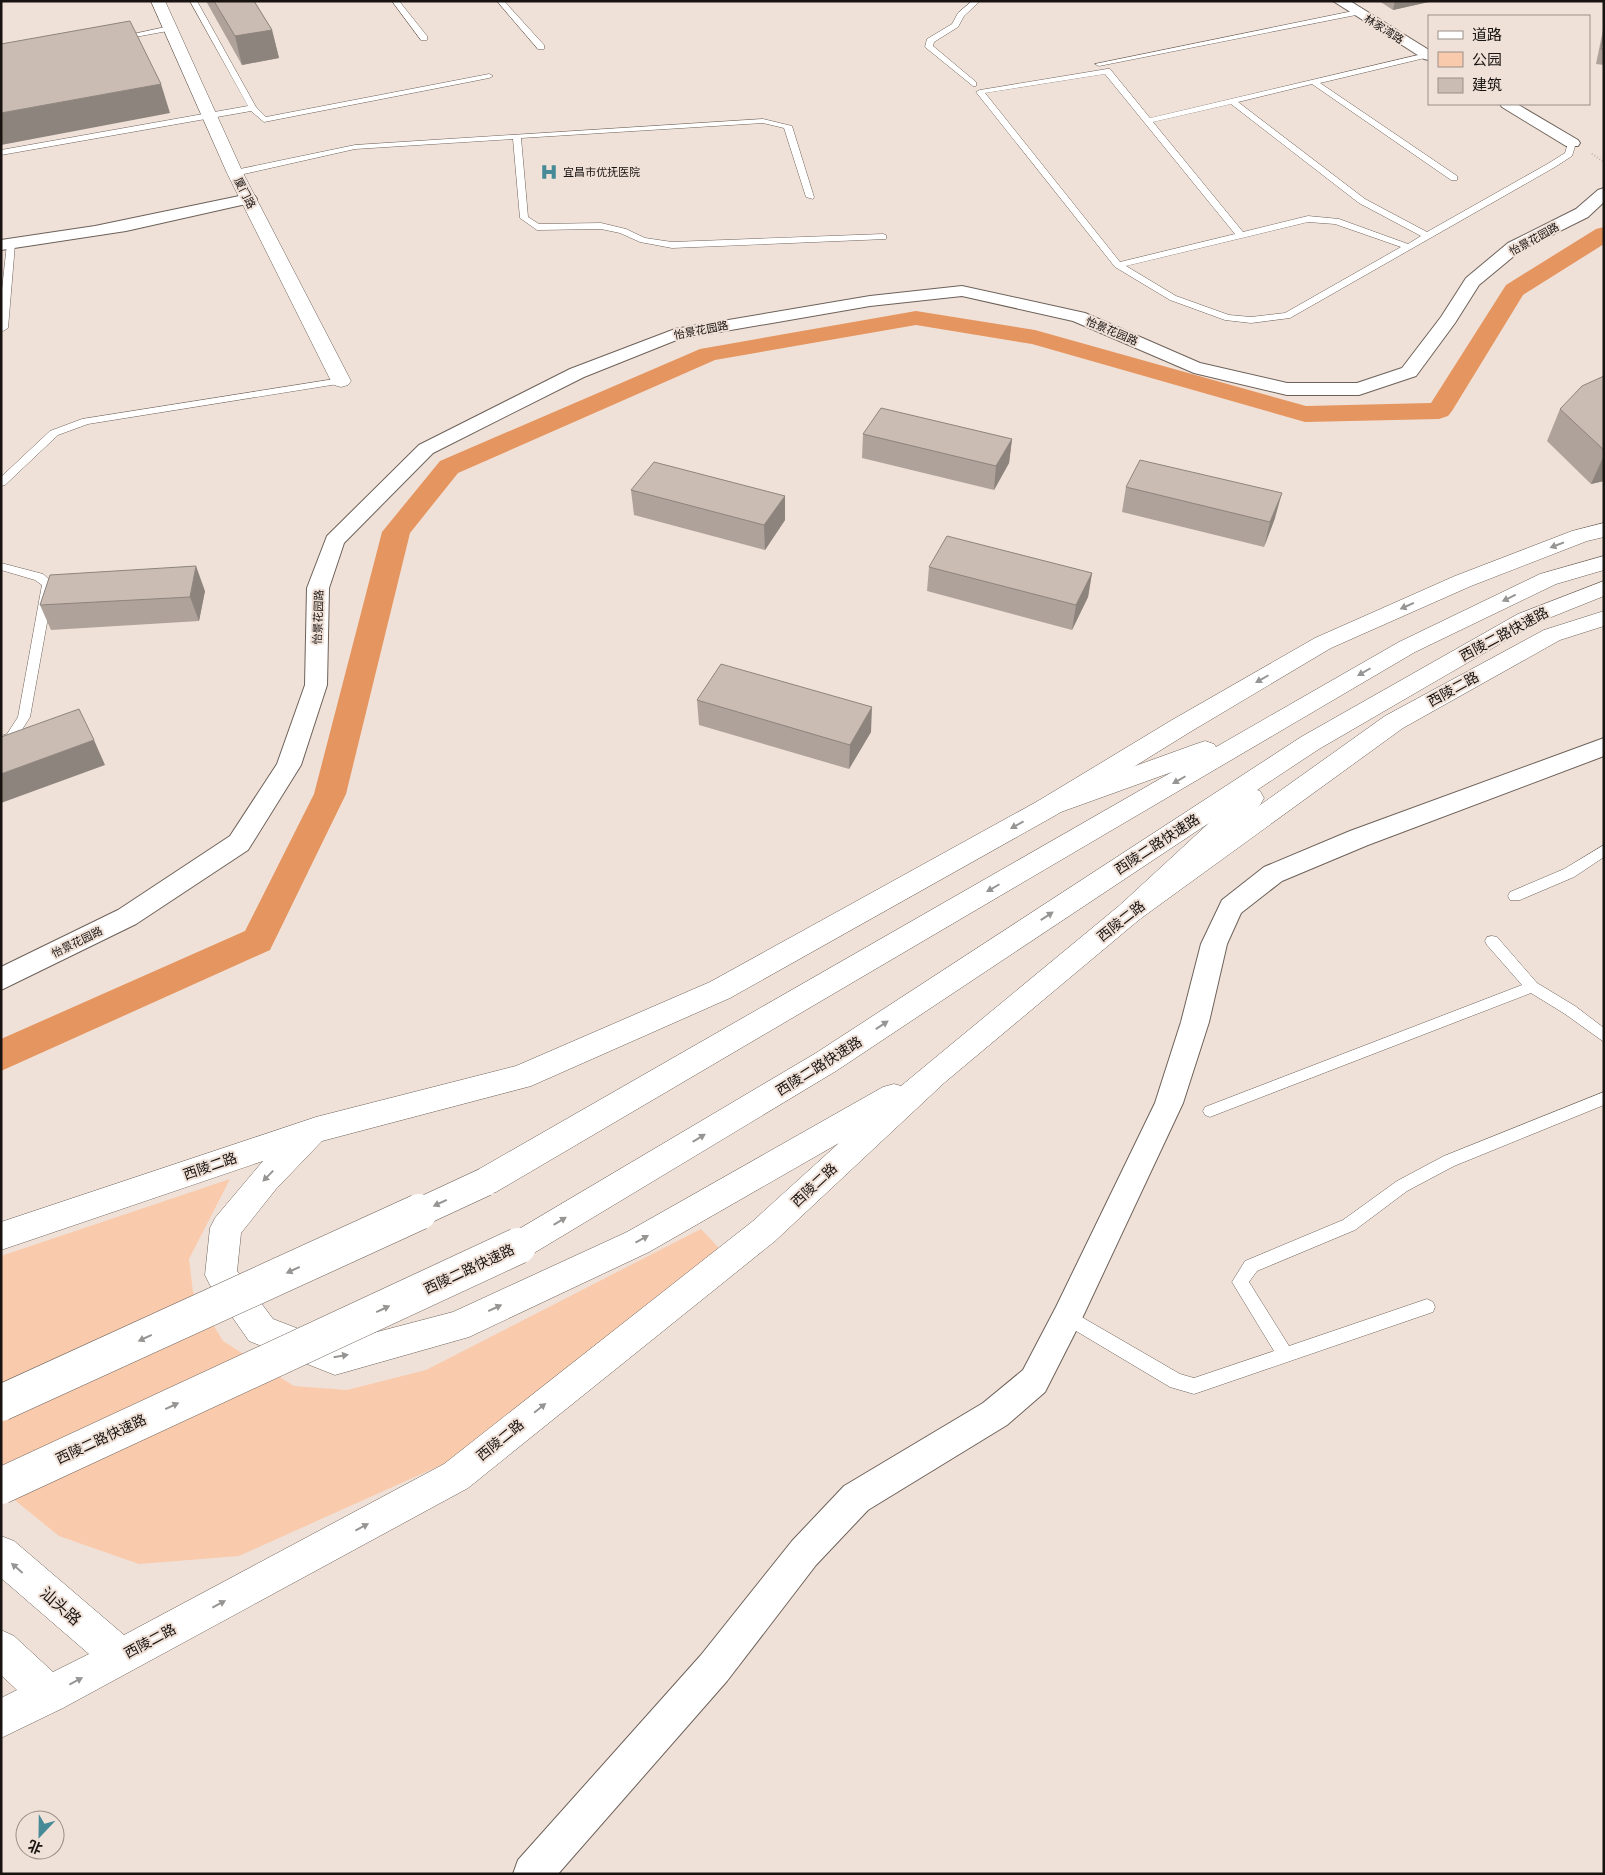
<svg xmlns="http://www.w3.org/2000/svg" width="1605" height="1875" font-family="Lato,'Noto Sans SC',sans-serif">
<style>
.green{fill:#f9caac}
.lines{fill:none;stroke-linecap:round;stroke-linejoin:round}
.canal{fill:#e5955f;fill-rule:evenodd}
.lane-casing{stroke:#6d6159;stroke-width:1}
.street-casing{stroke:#6d6159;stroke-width:2}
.secondary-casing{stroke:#6d6159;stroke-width:1}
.primary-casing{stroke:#6d6159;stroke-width:1}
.highway-casing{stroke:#6d6159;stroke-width:1}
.path{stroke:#968b85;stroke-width:2;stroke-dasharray:0.5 2.5;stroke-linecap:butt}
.lane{fill:#fff;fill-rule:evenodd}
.street{fill:#fff;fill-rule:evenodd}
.secondary{fill:#fff;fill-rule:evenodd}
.primary{fill:#fff;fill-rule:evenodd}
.highway{fill:#fff;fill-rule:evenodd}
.highway-bridge-far1-casing{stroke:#6d6159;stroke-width:29;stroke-linecap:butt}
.highway-bridge-casing{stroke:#6d6159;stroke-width:37;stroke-linecap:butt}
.highway-bridge-far1{stroke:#fff;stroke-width:28}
.highway-bridge{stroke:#fff;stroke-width:36}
.wall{fill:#aea29a}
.shaded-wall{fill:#8d847d}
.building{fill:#cabcb3;stroke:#8d847d}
.oneway{fill:#979593}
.labels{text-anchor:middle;stroke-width:4;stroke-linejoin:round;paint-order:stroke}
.far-street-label{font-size:11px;fill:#181310;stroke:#f0e1d8}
.far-poi-label{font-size:11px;fill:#181310;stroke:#f0e1d8;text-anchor:start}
.street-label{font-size:14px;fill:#181310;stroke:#f0e1d8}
.near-street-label{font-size:16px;fill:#181310;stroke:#f0e1d8}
</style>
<rect width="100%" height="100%" fill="#f0e1d8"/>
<path class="green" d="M 230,1179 L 189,1259 L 193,1292 L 223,1341 L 294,1386 L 347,1390 L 426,1370 L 701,1229 L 719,1248 L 448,1462 L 239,1556 L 139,1564 L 59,1536 L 1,1489 L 1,1256 Z"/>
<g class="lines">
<path class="canal" d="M 1604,227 L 1604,244 L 1523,295 L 1452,411 L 1448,416 L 1439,419 L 1305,422 L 1032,344 L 916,325 L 715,360 L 458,473 L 410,533 L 346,794 L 270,950 L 1,1071 L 1,1039 L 245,931 L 314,794 L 382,532 L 440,461 L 700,349 L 916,311 L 1035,330 L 1306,406 L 1431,403 L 1506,285 L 1596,229 Z"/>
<g class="lane-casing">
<g id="lane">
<path d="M 190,1 L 197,1 L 256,107 L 266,117 L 489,74 L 493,76 L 489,78 L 264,122 L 251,111 L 1,155 L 1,150 L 248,106 Z"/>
<path d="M 392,1 L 399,1 L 427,36 L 427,40 L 421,40 Z"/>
<path d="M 497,1 L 504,1 L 544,45 L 544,49 L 538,49 Z"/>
<path d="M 972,1 L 980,1 L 964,16 L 958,27 L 934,42 L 933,46 L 976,82 L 976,86 L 973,86 L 925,47 L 927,39 L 952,24 L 958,13 Z"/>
<path d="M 1358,10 L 1361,10 L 1361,14 L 1099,66 L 1095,64 Z"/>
<path d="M 170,26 L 173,26 L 173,30 L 119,40 L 115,38 Z"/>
<path d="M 1427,53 L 1429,57 L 1320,83 L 1457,176 L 1457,180 L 1451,180 L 1312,84 L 1238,102 L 1365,199 L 1427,232 L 1549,163 L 1565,153 L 1568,143 L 1572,141 L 1576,143 L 1572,156 L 1555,167 L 1290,318 L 1251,323 L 1225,320 L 1170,300 L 1115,267 L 976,92 L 980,90 L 1107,69 L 1110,69 L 1150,118 ZM 1105,74 L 1235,234 L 1120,262 L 985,93 ZM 1231,104 L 1359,203 L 1421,236 L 1408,244 L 1339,219 L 1308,216 L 1243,232 L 1153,122 ZM 1308,222 L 1335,224 L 1401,247 L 1285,313 L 1251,317 L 1229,315 L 1176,296 L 1126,266 Z"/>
<path d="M 763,119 L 792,126 L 814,197 L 813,199 L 806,197 L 784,128 L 763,123 L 521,138 L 528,217 L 539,224 L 601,223 L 626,229 L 645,238 L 672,242 L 883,234 L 886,235 L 886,239 L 672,248 L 640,242 L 620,233 L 601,229 L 537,230 L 520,218 L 513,139 L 355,149 L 235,176 L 231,173 L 235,170 L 355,145 Z"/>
<path d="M 11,241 L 15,244 L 8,328 L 3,331 L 1,330 L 1,298 L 7,244 Z"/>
<path d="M 341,378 L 344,379 L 344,383 L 88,424 L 58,435 L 5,485 L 1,486 L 1,477 L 50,431 L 82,419 Z"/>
<path d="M 1,563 L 43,574 L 54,584 L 30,717 L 15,741 L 1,744 L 1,736 L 7,734 L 18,717 L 42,585 L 35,580 L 1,570 Z"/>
<path d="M 1604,845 L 1604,857 L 1574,877 L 1520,900 L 1510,900 L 1508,896 L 1510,892 L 1564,869 Z"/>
<path d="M 1492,936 L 1497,937 L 1537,983 L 1575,1006 L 1604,1028 L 1604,1042 L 1565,1014 L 1531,993 L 1215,1115 L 1210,1117 L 1205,1115 L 1203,1111 L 1205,1107 L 1522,985 L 1487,945 L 1485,941 L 1487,937 Z"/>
<path d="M 1604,1092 L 1604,1105 L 1454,1166 L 1407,1191 L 1355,1230 L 1257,1271 L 1249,1282 L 1289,1346 L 1427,1299 L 1433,1302 L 1435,1307 L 1433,1312 L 1194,1394 L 1170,1387 L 1061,1322 L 1059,1317 L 1061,1312 L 1067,1309 L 1073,1312 L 1180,1374 L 1194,1378 L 1274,1351 L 1232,1282 L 1245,1261 L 1343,1220 L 1397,1181 L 1444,1156 Z"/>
</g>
</g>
<g class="street-casing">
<g id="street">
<path d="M 1333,1 L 1350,1 L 1429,50 L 1429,60 L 1424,59 Z"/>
<path d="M 1500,104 L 1517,104 L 1578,140 L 1580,143 L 1578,146 L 1566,146 L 1502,107 Z"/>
<path d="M 1604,188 L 1604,202 L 1588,217 L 1520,251 L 1479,285 L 1455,323 L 1416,376 L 1359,395 L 1287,395 L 1194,373 L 1073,321 L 962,296 L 870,306 L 679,339 L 584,377 L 433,453 L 344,543 L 329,588 L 327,685 L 301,765 L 248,850 L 136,924 L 1,990 L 1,967 L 118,910 L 230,836 L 277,764 L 305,685 L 307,588 L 327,536 L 419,445 L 570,369 L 675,329 L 870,296 L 962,286 L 1085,313 L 1200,363 L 1287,383 L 1357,383 L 1402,368 L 1441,317 L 1466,278 L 1508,243 L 1576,209 L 1598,190 Z"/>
<path d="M 249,194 L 255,196 L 257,199 L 255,202 L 126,231 L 1,250 L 1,240 L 95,226 Z"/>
<path d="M 1604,738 L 1604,756 L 1368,845 L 1282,881 L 1241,913 L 1227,944 L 1209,1022 L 1183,1103 L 1078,1327 L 1045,1392 L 1007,1425 L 868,1510 L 816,1565 L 727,1681 L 558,1874 L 513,1874 L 518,1860 L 701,1655 L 792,1541 L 844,1486 L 983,1403 L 1023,1370 L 1056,1307 L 1155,1103 L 1181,1022 L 1201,944 L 1222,900 L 1264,867 L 1350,831 Z"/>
</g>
</g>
<g class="secondary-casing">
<path id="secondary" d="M 151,1 L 165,1 L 243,173 L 351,381 L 348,385 L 341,387 L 334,385 L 331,381 L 227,173 Z"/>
</g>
<g class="primary-casing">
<path id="primary" d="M 1604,523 L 1604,537 L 1587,541 L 1471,586 L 1331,648 L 1190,732 L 1056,815 L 730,998 L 531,1086 L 322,1141 L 276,1189 L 241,1233 L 237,1271 L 273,1319 L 335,1343 L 453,1312 L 627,1232 L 883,1087 L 894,1084 L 901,1086 L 1120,905 L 1385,716 L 1544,630 L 1604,611 L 1604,626 L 1560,640 L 1403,728 L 1140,919 L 944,1083 L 775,1241 L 468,1488 L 63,1708 L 1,1738 L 1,1698 L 17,1690 L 1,1675 L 1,1630 L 14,1636 L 53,1672 L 89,1654 L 1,1578 L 1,1536 L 14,1541 L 124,1635 L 444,1464 L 753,1221 L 839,1143 L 649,1252 L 469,1337 L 335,1375 L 249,1341 L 210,1285 L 205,1275 L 210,1228 L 215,1218 L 263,1161 L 1,1250 L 1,1222 L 316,1117 L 516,1066 L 710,982 L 1038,801 L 1172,720 L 1315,638 L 1455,576 L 1572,531 Z"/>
</g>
<g class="highway-casing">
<g id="highway">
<path d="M 1604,556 L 1604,570 L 1556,584 L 1415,652 L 496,1192 L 485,1195 L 474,1192 L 470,1182 L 474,1172 L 1172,772 L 1047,817 L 1038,815 L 1034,808 L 1038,801 L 1196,744 L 1205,741 L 1214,744 L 1216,747 L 1399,642 L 1540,574 Z"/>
<path d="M 1604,581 L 1604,596 L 1534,624 L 1319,749 L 1257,790 L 1260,791 L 1264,798 L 1260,805 L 1140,919 L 1130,922 L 1120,919 L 1116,912 L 1120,905 L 1209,823 L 836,1071 L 529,1256 L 518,1260 L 507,1256 L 502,1246 L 507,1236 L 816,1053 L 1301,737 L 1518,614 Z"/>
</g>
</g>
<path class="path" d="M 1592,154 L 1604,162"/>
<use href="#lane" class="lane"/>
<use href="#street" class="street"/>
<use href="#secondary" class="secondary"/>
<use href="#primary" class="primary"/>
<use href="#highway" class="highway"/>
<g class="highway-bridge-far1-casing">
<path id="highway-bridge-far1" d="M 416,1214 L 485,1182"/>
</g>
<g class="highway-bridge-casing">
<g id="highway-bridge">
<path d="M 1,1403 L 419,1212"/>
<path d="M 1,1486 L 518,1246"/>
</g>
</g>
<use href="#highway-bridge-far1" class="highway-bridge-far1"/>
<use href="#highway-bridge" class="highway-bridge"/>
</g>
<g class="wall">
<path d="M 206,1 L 254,1 L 272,30 L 279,58 L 242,65 Z"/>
<path d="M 1379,1 L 1433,1 L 1393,10 Z"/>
<path d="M 1604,25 L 1604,65 L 1596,64 Z"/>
<path d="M 1604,376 L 1604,481 L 1591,484 L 1547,441 L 1560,409 Z"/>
<path d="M 863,434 L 1012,439 L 1009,463 L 994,490 L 862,458 Z"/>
<path d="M 1126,487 L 1275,518 L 1264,547 L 1122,512 Z"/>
<path d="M 631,490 L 785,496 L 785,520 L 765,550 L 634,515 Z"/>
<path d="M 929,567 L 1092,573 L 1088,597 L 1072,630 L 927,591 Z"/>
<path d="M 205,591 L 199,621 L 51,630 L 40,605 Z"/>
<path d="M 697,700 L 871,732 L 849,769 L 699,725 Z"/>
</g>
<g class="shaded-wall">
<path d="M 1395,1 L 1433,1 L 1393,10 Z"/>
<path d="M 272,30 L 279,58 L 242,65 L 235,36 Z"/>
<path d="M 161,84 L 170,113 L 1,145 L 1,113 Z"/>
<path d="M 1012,439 L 1009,463 L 994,490 L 996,466 Z"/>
<path d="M 1604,455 L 1604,481 L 1591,484 Z"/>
<path d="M 1282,493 L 1275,518 L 1264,547 L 1270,522 Z"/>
<path d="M 785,496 L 785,520 L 765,550 L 764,525 Z"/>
<path d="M 196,566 L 205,591 L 199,621 L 190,597 Z"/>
<path d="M 1092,573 L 1088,597 L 1072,630 L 1076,605 Z"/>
<path d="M 872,707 L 871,732 L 849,769 L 850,745 Z"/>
<path d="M 94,740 L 105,765 L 1,803 L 1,774 Z"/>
</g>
<g class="building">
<path d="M 214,1 L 254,1 L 272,30 L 235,36 Z"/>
<path d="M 130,21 L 161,84 L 1,113 L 1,44 Z"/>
<path d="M 1604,36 L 1604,49 L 1601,49 Z"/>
<path d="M 1604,376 L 1604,450 L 1560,409 L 1582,386 Z"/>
<path d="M 881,408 L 1012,439 L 996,466 L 863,434 Z"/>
<path d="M 1140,460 L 1282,493 L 1270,522 L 1126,487 Z"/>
<path d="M 654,462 L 785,496 L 764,525 L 631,490 Z"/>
<path d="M 947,536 L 1092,573 L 1076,605 L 929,567 Z"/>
<path d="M 196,566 L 190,597 L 40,605 L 50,575 Z"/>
<path d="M 721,664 L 872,707 L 850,745 L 697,700 Z"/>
<path d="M 79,709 L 94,740 L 1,774 L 1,737 Z"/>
</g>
<defs><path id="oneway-solid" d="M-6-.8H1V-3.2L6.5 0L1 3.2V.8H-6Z" transform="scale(1.25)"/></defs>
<g class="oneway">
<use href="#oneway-solid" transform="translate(1557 545) rotate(159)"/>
<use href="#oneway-solid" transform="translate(1509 598) rotate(154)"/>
<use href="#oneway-solid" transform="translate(1407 606) rotate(156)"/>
<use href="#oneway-solid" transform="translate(1364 672) rotate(150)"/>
<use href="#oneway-solid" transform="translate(1262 679) rotate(150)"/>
<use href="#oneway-solid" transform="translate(1179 780) rotate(150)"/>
<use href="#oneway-solid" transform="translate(1017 825) rotate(151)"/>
<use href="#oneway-solid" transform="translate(993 888) rotate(150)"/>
<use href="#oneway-solid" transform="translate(1047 916) rotate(-33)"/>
<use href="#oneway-solid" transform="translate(882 1025) rotate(-33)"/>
<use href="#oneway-solid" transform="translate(699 1138) rotate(-31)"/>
<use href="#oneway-solid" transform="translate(268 1176) rotate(134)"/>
<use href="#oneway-solid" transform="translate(440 1203) rotate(155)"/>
<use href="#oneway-solid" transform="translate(560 1221) rotate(-31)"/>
<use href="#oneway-solid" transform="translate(642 1239) rotate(-29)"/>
<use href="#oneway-solid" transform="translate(293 1270) rotate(155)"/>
<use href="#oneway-solid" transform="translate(495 1308) rotate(-25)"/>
<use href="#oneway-solid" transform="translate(383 1309) rotate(-25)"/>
<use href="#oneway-solid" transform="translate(145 1338) rotate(155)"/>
<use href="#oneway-solid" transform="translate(341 1356) rotate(-10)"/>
<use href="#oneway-solid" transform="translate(172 1406) rotate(-25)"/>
<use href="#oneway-solid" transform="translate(540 1408) rotate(-39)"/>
<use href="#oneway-solid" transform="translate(362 1527) rotate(-28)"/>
<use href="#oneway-solid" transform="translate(17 1568) rotate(-139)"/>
<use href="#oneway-solid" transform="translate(219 1604) rotate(-28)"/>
<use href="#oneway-solid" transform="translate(76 1681) rotate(-28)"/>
</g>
<defs>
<g id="hospital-bare" transform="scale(1.35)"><path d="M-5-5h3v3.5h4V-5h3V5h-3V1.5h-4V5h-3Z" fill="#458a96" stroke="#f0e1d8" stroke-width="2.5" paint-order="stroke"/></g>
</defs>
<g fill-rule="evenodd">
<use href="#hospital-bare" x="549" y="172"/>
</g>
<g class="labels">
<g class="far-street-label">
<text transform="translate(1384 29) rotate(32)" y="4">林家湾路</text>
<text transform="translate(245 193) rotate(63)" y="4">厦门路</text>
<text transform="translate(1534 239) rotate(-29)" y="4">怡景花园路</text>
<text transform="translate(701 330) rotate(-11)" y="4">怡景花园路</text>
<text transform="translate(1112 331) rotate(23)" y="4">怡景花园路</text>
<text transform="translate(318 617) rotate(-88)" y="4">怡景花园路</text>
<text transform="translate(77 942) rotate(-26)" y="4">怡景花园路</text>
</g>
<g class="far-poi-label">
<text x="563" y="176">宜昌市优抚医院</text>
</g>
<g class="street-label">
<text transform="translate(1504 634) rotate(-28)" y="5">西陵二路快速路</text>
<text transform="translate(1453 689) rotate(-29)" y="5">西陵二路</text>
<text transform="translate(1157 844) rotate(-33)" y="5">西陵二路快速路</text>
<text transform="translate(1121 921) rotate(-38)" y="5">西陵二路</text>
<text transform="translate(819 1066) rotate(-32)" y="5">西陵二路快速路</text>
<text transform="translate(210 1166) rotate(-19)" y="5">西陵二路</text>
<text transform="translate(814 1185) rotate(-43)" y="5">西陵二路</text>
<text transform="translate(469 1269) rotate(-25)" y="5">西陵二路快速路</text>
<text transform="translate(101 1439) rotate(-25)" y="5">西陵二路快速路</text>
<text transform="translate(500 1440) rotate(-39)" y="5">西陵二路</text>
<text transform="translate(150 1641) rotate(-28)" y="5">西陵二路</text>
</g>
<g class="near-street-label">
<text transform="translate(61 1606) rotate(41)" y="6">汕头路</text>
</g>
</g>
<rect width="1605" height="1875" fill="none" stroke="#181310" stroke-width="5"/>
<rect x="1428" y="15" width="162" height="90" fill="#f0e1d8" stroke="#9a8f88"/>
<rect x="1438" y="31" width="25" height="8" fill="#ffffff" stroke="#9a8f88"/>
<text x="1472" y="40" font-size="15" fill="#181310">道路</text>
<rect x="1438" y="52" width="25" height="15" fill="#f9caac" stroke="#9a8f88"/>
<text x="1472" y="65" font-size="15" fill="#181310">公园</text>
<rect x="1438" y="78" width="25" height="15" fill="#cabcb3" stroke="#9a8f88"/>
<text x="1472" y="90" font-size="15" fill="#181310">建筑</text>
<g transform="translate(40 1835) rotate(202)"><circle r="24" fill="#f0e1d8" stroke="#9a8f88"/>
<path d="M0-4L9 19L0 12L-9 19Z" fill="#458a96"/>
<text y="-8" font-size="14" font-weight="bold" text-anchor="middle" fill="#181310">北</text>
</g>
</svg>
